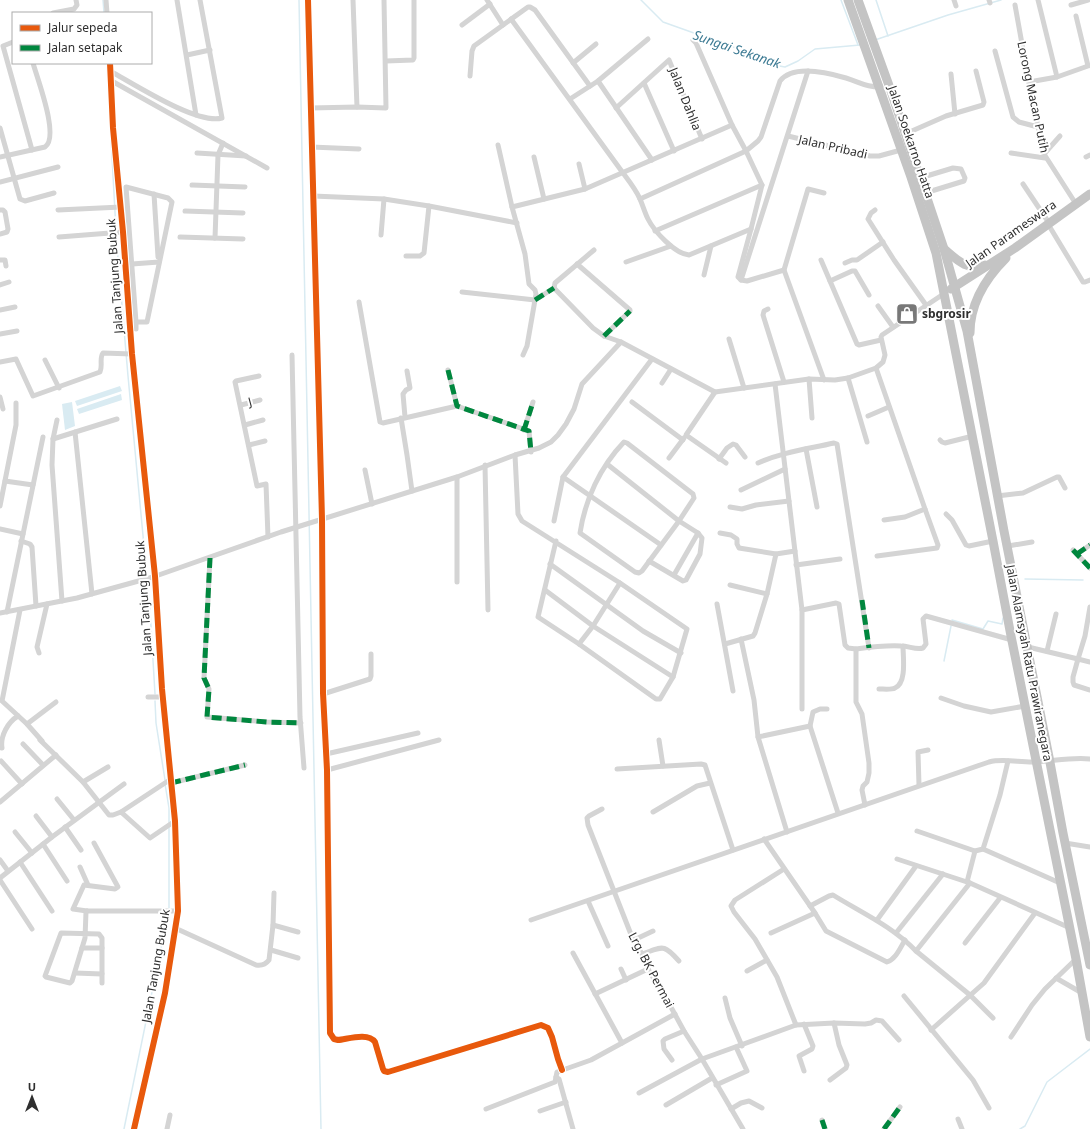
<svg xmlns="http://www.w3.org/2000/svg" width="1090" height="1129" font-family="'Noto Sans',sans-serif">
<style>
.water{fill:#d9ebf2}
.lines{fill:none;stroke-linecap:round;stroke-linejoin:round}
.stream{stroke:#d9ebf2;stroke-width:1.5}
.minor{stroke:#d4d4d4;stroke-width:5}
.trunk{stroke:#c4c4c4;stroke-width:9}
.quiet{stroke:#00873e;stroke-width:5;stroke-dasharray:10 5;stroke-linecap:butt}
.cycleway-casing{stroke:#fff;stroke-width:8}
.cycleway{stroke:#e8590c;stroke-width:6}
.labels{text-anchor:middle;stroke-width:4;stroke-linejoin:round;paint-order:stroke}
.street-label{font-size:12px;fill:#2f2f2f;stroke:#fff}
.poi-label{font-size:12px;font-weight:bold;fill:#2f2f2f;stroke:#fff;text-anchor:start}
.water-label{font-size:13px;font-style:italic;fill:#3c7a93;stroke:#fff}
</style>
<rect width="100%" height="100%" fill="#fff"/>
<g class="water">
<path d="M 120,386 L 122,391 L 77,406 L 75,401 Z"/>
<path d="M 121,394 L 122,400 L 79,414 L 77,409 Z"/>
<path d="M 72,402 L 75,426 L 65,430 L 62,404 Z"/>
</g>
<g class="lines">
<g class="stream">
<path d="M 103,0 L 104,13"/>
<path d="M 299,0 L 321,1129"/>
<path d="M 641,0 L 663,22 L 753,54 L 774,65 L 785,67 L 798,61 L 815,49 L 860,45"/>
<path d="M 841,0 L 858,45"/>
<path d="M 876,0 L 888,36"/>
<path d="M 875,40 L 948,15 L 1001,0"/>
<path d="M 107,63 L 116,231"/>
<path d="M 116,235 L 128,376 L 150,610 L 155,694"/>
<path d="M 1025,579 L 1083,580"/>
<path d="M 952,620 L 983,629 L 988,621 L 1002,624 L 1003,618"/>
<path d="M 944,661 L 951,626"/>
<path d="M 155,701 L 156,723 L 165,780"/>
<path d="M 165,784 L 169,808 L 169,824"/>
<path d="M 124,1129 L 169,909 L 169,828"/>
<path d="M 1020,1129 L 1025,1126 L 1047,1082 L 1090,1049"/>
</g>
<g class="minor">
<path d="M 106,0 L 107,13"/>
<path d="M 177,0 L 196,115"/>
<path d="M 308,0 L 322,519 L 323,693 L 327,770 L 330,1033 L 334,1039 L 338,1040 C 348,1039 368,1032 375,1042 L 383,1069 L 384,1071 L 388,1072 L 541,1025 L 548,1028 L 552,1037 L 558,1059 L 562,1070"/>
<path d="M 353,0 L 357,107"/>
<path d="M 487,0 L 503,25"/>
<path d="M 954,0 L 956,6"/>
<path d="M 989,0 L 990,3"/>
<path d="M 1038,0 L 1057,77"/>
<path d="M 1015,5 L 1031,94 L 1044,154 L 1076,204"/>
<path d="M 1071,5 L 1088,0"/>
<path d="M 53,13 L 74,9 L 77,5 L 76,0"/>
<path d="M 511,19 L 623,173 C 629,181 636,190 640,199 C 643,206 645,213 648,219 C 654,231 675,254 689,255 L 751,229"/>
<path d="M 462,25 L 490,4"/>
<path d="M 693,40 L 696,43 L 732,125 L 746,151 L 762,185 L 751,229 L 738,277 L 741,280 L 747,281 L 784,270"/>
<path d="M 13,42 L 3,46 L 32,150"/>
<path d="M 995,51 L 1013,117 L 1019,122 L 1038,127"/>
<path d="M 187,55 L 210,50"/>
<path d="M 386,61 L 413,60 L 414,58 L 414,0"/>
<path d="M 110,63 L 113,128 L 123,232 L 132,354 L 155,576 L 162,689 L 175,821 L 178,911 L 165,993 L 134,1129"/>
<path d="M 573,63 L 596,44"/>
<path d="M 110,71 C 134,84 197,125 222,118 L 200,0"/>
<path d="M 951,74 L 955,114"/>
<path d="M 470,76 L 472,51 L 474,46 L 528,7 L 530,7 L 535,10 L 590,86"/>
<path d="M 110,80 L 267,168"/>
<path d="M 598,81 L 652,160"/>
<path d="M 1029,82 L 1057,77 L 1088,66 L 1076,16"/>
<path d="M 644,83 L 674,151"/>
<path d="M 570,99 L 598,81 L 648,39"/>
<path d="M 310,108 L 357,107 L 386,108 L 384,0"/>
<path d="M 616,108 L 669,60 L 702,139"/>
<path d="M 0,128 L 20,199 L 25,201 L 54,193"/>
<path d="M 905,134 L 946,116 L 983,105 L 984,102 L 976,71"/>
<path d="M 788,136 L 870,156 L 879,156 L 901,150"/>
<path d="M 498,145 L 512,207"/>
<path d="M 311,147 L 359,149"/>
<path d="M 197,153 L 246,156"/>
<path d="M 1011,153 L 1045,158"/>
<path d="M 1044,154 L 1060,136"/>
<path d="M 0,157 L 45,147 C 60,137 37,78 33,63"/>
<path d="M 534,157 L 544,199"/>
<path d="M 1086,157 L 1090,155"/>
<path d="M 579,164 L 585,189"/>
<path d="M 920,178 L 953,168 L 961,169 L 965,178 L 964,181 L 925,193"/>
<path d="M 0,182 L 58,167"/>
<path d="M 1023,184 L 1049,223"/>
<path d="M 192,185 L 245,187"/>
<path d="M 126,187 L 168,198 L 172,202 L 147,322 L 136,322 Z"/>
<path d="M 824,193 L 808,189 L 784,270 L 824,380"/>
<path d="M 154,194 L 158,257"/>
<path d="M 313,196 L 384,199 L 429,206 L 517,223"/>
<path d="M 640,199 L 746,151 L 758,141 L 761,137 L 780,81 C 793,64 829,73 846,78 C 859,82 865,87 879,87"/>
<path d="M 0,210 L 3,210 L 5,212 L 8,229 L 7,232 L 0,234"/>
<path d="M 58,210 L 121,207"/>
<path d="M 875,210 L 871,213 L 868,219 L 894,260 L 926,305"/>
<path d="M 185,211 L 243,213"/>
<path d="M 1048,224 L 1083,282 L 1085,282 L 1090,280"/>
<path d="M 655,231 L 762,185"/>
<path d="M 381,235 L 384,199"/>
<path d="M 59,237 L 123,232"/>
<path d="M 180,237 L 243,239"/>
<path d="M 215,238 L 218,155 L 223,143"/>
<path d="M 406,256 L 420,256 L 424,253 L 429,206"/>
<path d="M 0,260 L 5,260 L 6,266"/>
<path d="M 821,260 L 857,344 L 859,345 L 881,340"/>
<path d="M 626,262 L 671,246"/>
<path d="M 845,263 L 852,260 L 857,260 L 883,242"/>
<path d="M 132,264 L 159,262"/>
<path d="M 577,264 L 630,310 L 630,311 L 604,336"/>
<path d="M 704,275 L 711,246"/>
<path d="M 741,280 L 808,71"/>
<path d="M 830,281 L 852,271 L 855,271 L 869,295"/>
<path d="M 0,285 L 9,282"/>
<path d="M 554,288 L 593,328 L 604,336 L 621,342 L 715,392 L 809,379 L 835,380 L 848,378 L 876,368 L 883,362 L 885,355 L 881,337 L 882,335 L 945,293"/>
<path d="M 462,292 L 535,300 L 536,294 L 535,290 L 529,284 L 525,254 L 512,207 L 585,189 L 732,125"/>
<path d="M 359,302 L 380,422 L 383,423 L 457,406 L 529,431 L 531,452"/>
<path d="M 878,306 L 893,327"/>
<path d="M 768,309 L 764,311 L 763,315 L 784,382"/>
<path d="M 0,310 L 15,307"/>
<path d="M 136,322 L 136,329"/>
<path d="M 0,334 L 17,331"/>
<path d="M 729,339 L 744,388"/>
<path d="M 292,355 L 300,717 L 304,768"/>
<path d="M 523,355 L 527,346 L 535,300 L 554,288 L 555,283 L 594,250"/>
<path d="M 45,360 L 59,388"/>
<path d="M 0,362 L 16,359 L 33,396 L 100,372 C 103,366 99,358 103,353 L 132,354"/>
<path d="M 876,368 L 925,509 L 905,517 L 884,520"/>
<path d="M 448,370 L 457,406"/>
<path d="M 259,376 L 236,381 L 235,382 L 257,486 L 266,484 L 268,537"/>
<path d="M 848,378 L 867,442"/>
<path d="M 809,379 L 812,418"/>
<path d="M 662,383 L 671,369"/>
<path d="M 775,384 L 802,610 L 836,603 L 839,604 L 845,645 L 848,648 L 856,649 L 856,702 L 862,714 L 869,763 L 869,773 L 867,782 L 863,786 L 862,790 L 865,805"/>
<path d="M 715,392 L 686,435 L 726,463"/>
<path d="M 0,397 L 3,409"/>
<path d="M 632,402 L 683,440"/>
<path d="M 241,405 L 260,400"/>
<path d="M 868,416 L 889,407"/>
<path d="M 405,417 L 403,394 L 406,390 L 410,388 L 407,371"/>
<path d="M 401,418 L 407,455 L 412,491"/>
<path d="M 57,420 L 53,439 L 52,465 L 62,601"/>
<path d="M 245,425 L 263,420"/>
<path d="M 524,430 L 533,402"/>
<path d="M 75,432 L 92,594"/>
<path d="M 53,439 L 117,419"/>
<path d="M 940,440 L 942,442 L 945,443 L 973,436"/>
<path d="M 624,442 L 627,443 L 693,494 L 694,498 L 679,521 L 642,571 L 639,573 L 635,572 L 580,533 C 585,500 600,467 624,442 Z"/>
<path d="M 249,445 L 265,441"/>
<path d="M 806,449 L 817,507"/>
<path d="M 515,455 L 518,514 L 522,521 L 620,583 L 687,629 L 673,677 L 660,699 L 656,699 L 579,644 L 538,617 L 556,541"/>
<path d="M 669,458 L 684,438"/>
<path d="M 719,459 L 727,448 L 733,444 L 736,445 L 745,457"/>
<path d="M 758,463 C 782,452 808,449 834,443 L 837,444 L 869,648"/>
<path d="M 607,464 L 679,521 L 698,533 L 702,538 L 700,554 L 686,580 L 683,581 L 649,561"/>
<path d="M 485,465 L 488,610"/>
<path d="M 365,470 L 372,504"/>
<path d="M 457,477 L 457,582"/>
<path d="M 563,477 L 661,545"/>
<path d="M 5,481 L 33,485"/>
<path d="M 741,490 L 785,469"/>
<path d="M 997,496 L 1023,493 L 1057,477 L 1059,477 L 1065,488"/>
<path d="M 0,506 L 16,425 L 16,403"/>
<path d="M 730,507 L 742,509 L 756,505 L 789,501"/>
<path d="M 946,514 L 952,520 L 966,545 L 969,546 L 993,541"/>
<path d="M 554,521 L 563,477 L 652,359"/>
<path d="M 0,529 L 23,534"/>
<path d="M 720,533 L 731,535 L 737,539 L 737,544 L 739,548 L 776,554"/>
<path d="M 21,541 L 30,544 L 32,547 L 36,606"/>
<path d="M 1008,546 L 1032,542"/>
<path d="M 1073,550 L 1090,568"/>
<path d="M 1077,554 L 1090,545"/>
<path d="M 877,556 L 937,548 L 938,545 L 925,509"/>
<path d="M 210,558 L 204,678 L 209,689 L 207,717 L 267,722 L 301,723"/>
<path d="M 550,564 L 643,631 L 681,653"/>
<path d="M 796,565 L 840,559"/>
<path d="M 674,575 L 698,533"/>
<path d="M 730,585 L 767,594"/>
<path d="M 545,590 L 593,626 L 673,677"/>
<path d="M 717,604 L 733,691"/>
<path d="M 20,610 L 2,701 L 27,724 L 42,741"/>
<path d="M 802,610 L 802,709"/>
<path d="M 7,612 L 43,437"/>
<path d="M 0,613 L 77,598 L 153,577 L 281,532 L 457,477 L 515,455 L 539,448 L 551,442 L 558,435 L 566,424 L 574,409 L 582,384 L 621,342"/>
<path d="M 741,639 L 754,700 L 758,737 L 787,832"/>
<path d="M 579,644 L 593,626 L 620,583"/>
<path d="M 725,644 L 753,636 L 755,633 L 767,594 L 776,554 L 795,551"/>
<path d="M 1028,647 L 1078,659 L 1085,636 L 1090,607"/>
<path d="M 856,649 C 871,647 886,645 901,646 C 909,646 916,650 923,648 L 926,644 L 923,619 L 926,616 L 1012,640"/>
<path d="M 1047,651 L 1056,614"/>
<path d="M 39,653 L 37,647 L 47,604"/>
<path d="M 1090,662 L 1078,659 L 1073,677 L 1073,682 L 1074,685 L 1090,690"/>
<path d="M 879,689 C 884,689 891,690 895,688 C 907,683 903,657 903,646"/>
<path d="M 323,694 L 370,679 L 371,676 L 371,654"/>
<path d="M 148,697 L 162,697"/>
<path d="M 941,698 L 964,706 L 991,712 L 1025,706"/>
<path d="M 27,724 L 56,702"/>
<path d="M 810,726 L 813,712 L 820,709 L 827,709"/>
<path d="M 758,737 L 810,726 L 838,813"/>
<path d="M 40,740 L 83,782 L 109,815 L 113,815 L 121,812 L 150,838 L 175,821"/>
<path d="M 659,740 L 663,766"/>
<path d="M 23,744 L 43,765"/>
<path d="M 2,748 C 0,736 8,722 18,716"/>
<path d="M 326,754 L 418,733"/>
<path d="M 1,761 L 22,784"/>
<path d="M 617,769 L 701,764 L 705,765 L 733,850"/>
<path d="M 327,770 L 439,740"/>
<path d="M 83,782 L 108,767"/>
<path d="M 171,783 L 245,765"/>
<path d="M 919,785 L 918,752 L 928,750"/>
<path d="M 57,799 L 74,820"/>
<path d="M 0,802 L 56,755"/>
<path d="M 602,809 L 589,816 L 587,818 L 588,825 L 632,937 L 642,954 L 648,969 L 672,1009 L 684,1031 L 702,1059 L 743,1129"/>
<path d="M 121,812 L 171,779"/>
<path d="M 653,812 L 697,786 L 710,783"/>
<path d="M 36,816 L 52,837"/>
<path d="M 65,827 L 81,850"/>
<path d="M 917,831 L 975,851"/>
<path d="M 15,832 L 32,853"/>
<path d="M 764,839 L 815,913 L 826,931 L 887,962 C 896,959 900,948 905,940"/>
<path d="M 94,843 L 118,887 L 115,889 L 84,885 L 73,909 L 87,911 L 178,911"/>
<path d="M 1065,843 L 1090,847"/>
<path d="M 43,844 L 67,881"/>
<path d="M 983,849 L 1060,883"/>
<path d="M 897,859 L 970,883 L 1070,928"/>
<path d="M 0,860 L 8,871"/>
<path d="M 20,862 L 52,911"/>
<path d="M 80,867 L 88,885"/>
<path d="M 784,869 L 735,900 L 731,906 L 734,912 L 755,939 L 777,977 L 796,1025"/>
<path d="M 0,878 L 52,837 L 124,784"/>
<path d="M 0,880 L 32,929"/>
<path d="M 967,882 L 975,851 L 983,849 L 1000,795 L 1008,761"/>
<path d="M 970,883 L 916,951 L 970,995 L 993,1018"/>
<path d="M 588,901 L 608,946"/>
<path d="M 810,906 L 829,896 L 833,895 C 862,913 892,926 916,951"/>
<path d="M 87,911 L 86,912 L 85,938 L 72,981 L 70,983 L 46,977 L 45,976 L 61,933 L 99,934 L 102,938 L 102,983"/>
<path d="M 531,920 L 989,762 C 1004,758 1021,763 1036,762 C 1054,761 1072,757 1090,759"/>
<path d="M 877,920 L 916,866"/>
<path d="M 273,925 L 274,893"/>
<path d="M 175,928 L 256,965 C 262,966 266,964 269,960 L 273,925 L 298,932"/>
<path d="M 771,933 L 815,913"/>
<path d="M 896,933 L 943,874"/>
<path d="M 634,940 L 653,931"/>
<path d="M 965,943 L 1000,898"/>
<path d="M 82,948 L 102,948"/>
<path d="M 271,950 L 298,958"/>
<path d="M 573,953 L 622,1043"/>
<path d="M 642,954 C 663,947 663,943 679,961"/>
<path d="M 621,969 L 626,980"/>
<path d="M 747,971 L 767,960"/>
<path d="M 75,973 L 102,974"/>
<path d="M 1056,978 L 1082,993"/>
<path d="M 595,994 L 648,969"/>
<path d="M 904,996 L 973,1080 L 989,1108"/>
<path d="M 725,998 L 730,1018 L 742,1046"/>
<path d="M 931,1030 L 984,983 L 1035,913"/>
<path d="M 1011,1037 L 1032,1005 L 1045,989 L 1076,959"/>
<path d="M 672,1060 L 664,1049 L 663,1041 L 665,1039 L 684,1031"/>
<path d="M 804,1071 L 799,1056 L 812,1049 L 813,1046 L 804,1024"/>
<path d="M 556,1077 L 559,1079 L 573,1129"/>
<path d="M 830,1080 L 846,1068 L 847,1065 L 839,1045 L 834,1023"/>
<path d="M 716,1085 L 747,1071 L 736,1047"/>
<path d="M 639,1093 L 702,1059 L 796,1025 L 834,1023 L 865,1024 L 871,1023 L 876,1020 L 882,1021 L 899,1040"/>
<path d="M 666,1105 L 712,1078"/>
<path d="M 486,1109 L 555,1082 L 557,1072 L 591,1060 L 675,1014"/>
<path d="M 731,1109 L 741,1103 L 749,1101 L 762,1108"/>
<path d="M 540,1111 L 566,1102"/>
<path d="M 958,1119 L 962,1129"/>
<path d="M 822,1120 L 825,1129"/>
<path d="M 167,1129 L 170,1115"/>
<path d="M 884,1129 L 900,1107"/>
</g>
<g class="trunk">
<path d="M 848,0 L 911,177 L 936,253 L 993,541 L 1011,636 L 1076,959 L 1090,1037"/>
<path d="M 858,0 L 891,91 L 944,249 L 967,331 L 1004,531 L 1049,757 L 1063,833 L 1090,965"/>
<path d="M 944,249 C 957,260 967,271 985,265"/>
<path d="M 951,289 L 1015,248 L 1090,194"/>
<path d="M 970,333 C 970,304 986,278 1006,258"/>
</g>
<g class="quiet">
<path d="M 535,300 L 554,288"/>
<path d="M 604,336 L 630,311"/>
<path d="M 448,370 L 457,406 L 529,431 L 531,452"/>
<path d="M 524,430 L 533,402"/>
<path d="M 1073,550 L 1090,568"/>
<path d="M 1077,554 L 1090,545"/>
<path d="M 210,558 L 204,678 L 209,689 L 207,717 L 267,722 L 301,723"/>
<path d="M 862,600 L 869,648"/>
<path d="M 171,783 L 245,765"/>
<path d="M 822,1120 L 825,1129"/>
<path d="M 884,1129 L 900,1107"/>
</g>
<g class="cycleway-casing">
<g id="cycleway">
<path d="M 308,0 L 322,519 L 323,693 L 327,770 L 330,1033 L 334,1039 L 338,1040 C 348,1039 368,1032 375,1042 L 383,1069 L 384,1071 L 388,1072 L 541,1025 L 548,1028 L 552,1037 L 558,1059 L 562,1070"/>
<path d="M 110,63 L 113,128 L 123,232 L 132,354 L 155,576 L 162,689 L 175,821 L 178,911 L 165,993 L 134,1129"/>
</g>
</g>
<use href="#cycleway" class="cycleway"/>
</g>
<defs>
<g id="shop-square" transform="scale(1.15)"><rect x="-9" y="-9" width="18" height="18" rx="4" fill="#787878" stroke="#fff"/><path d="M-5-2.5h2.3a2.7 3.5 0 0 1 5.4 0H5L5.5 6h-11ZM-1.5-2.5h3a1.5 2.3 0 0 0-3 0Z" fill="#fff"/></g>
</defs>
<g fill-rule="evenodd">
<use href="#shop-square" x="907" y="314"/>
</g>
<g class="labels">
<g class="street-label">
<text transform="translate(1033 97) rotate(78)" y="4">Lorong Macan Putih</text>
<text transform="translate(685 99) rotate(68)" y="4">Jalan Dahlia</text>
<text transform="translate(911 142) rotate(71)" y="4">Jalan Soekarno Hatta</text>
<text transform="translate(833 147) rotate(13)" y="4">Jalan Pribadi</text>
<text transform="translate(1011 234) rotate(-35)" y="4">Jalan Parameswara</text>
<text transform="translate(115 276) rotate(-94)" y="4">Jalan Tanjung Bubuk</text>
<text transform="translate(250 402) rotate(-15)" y="4">J</text>
<text transform="translate(144 598) rotate(-94)" y="4">Jalan Tanjung Bubuk</text>
<text transform="translate(1029 663) rotate(79)" y="4">Jalan Alamsyah Ratu Prawiranegara</text>
<text transform="translate(156 966) rotate(-80)" y="4">Jalan Tanjung Bubuk</text>
<text transform="translate(651 970) rotate(62)" y="4">Lrg. BK Permai</text>
</g>
<g class="poi-label">
<text x="922" y="318">sbgrosir</text>
</g>
<g class="water-label">
<text transform="translate(737 49) rotate(19)" y="5">Sungai Sekanak</text>
</g>
</g>
<rect x="12" y="12" width="140" height="52" fill="#ffffff" stroke="#acacac"/>
<rect x="20" y="25" width="20" height="6" fill="#e8590c" stroke="#acacac"/>
<text x="48" y="32" font-size="12" fill="#2f2f2f">Jalur sepeda</text>
<rect x="20" y="45" width="20" height="6" fill="#00873e" stroke="#acacac"/>
<text x="48" y="52" font-size="12" fill="#2f2f2f">Jalan setapak</text>
<g transform="translate(32 1097)" stroke="#ffffff" stroke-width="3" paint-order="stroke">
<path d="M0-3L7 15L0 10L-7 15Z" fill="#2f2f2f"/>
<text y="-6" font-size="11" font-weight="bold" text-anchor="middle" fill="#2f2f2f">U</text>
</g>
</svg>
